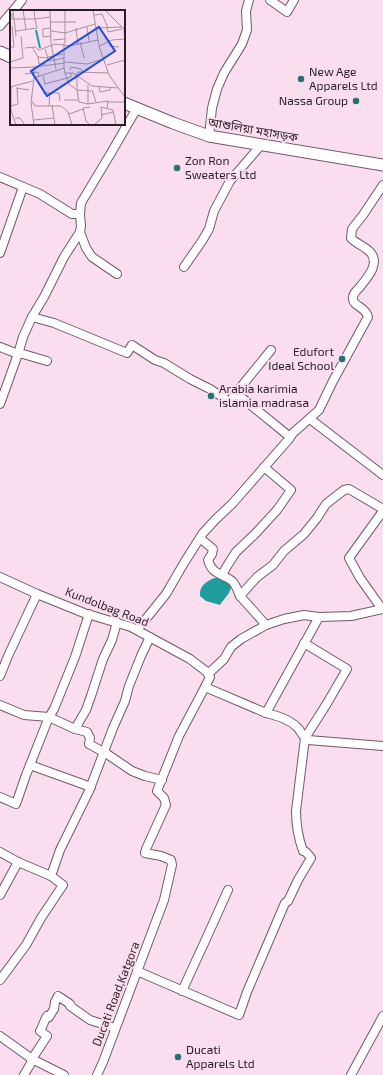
<svg xmlns="http://www.w3.org/2000/svg" width="383" height="1075" font-family="'Exo 2','Noto Sans Bengali',sans-serif">
<style>
.water{fill:#1e9d9c}
.lines{fill:none;stroke-linecap:round;stroke-linejoin:round}
.minor-casing{stroke:#72596a;stroke-width:10}
.highway-casing{stroke:#72596a;stroke-width:13}
.minor{stroke:#fff;stroke-width:8}
.highway{stroke:#fff;stroke-width:11}
.poi-dot{fill:#277171;stroke:#faddef;stroke-width:1.5}
.labels{text-anchor:middle;stroke-width:4;stroke-linejoin:round;paint-order:stroke}
.poi-label{font-size:12px;fill:#291e25;stroke:#faddef;text-anchor:start}
.street-label{font-size:12px;fill:#291e25;stroke:#faddef}
.inset-river{fill:none;stroke:#1e9d9c;stroke-width:2}
.inset-road{fill:none;stroke:#a6919e;stroke-width:1}
.view{fill:#1d4ed8;fill-opacity:0.15;stroke:#1d4ed8;stroke-width:2}
.inset-edge{fill:none;stroke:#291e25;stroke-width:2}
</style>
<rect width="100%" height="100%" fill="#faddef"/>
<path class="water" d="M 214,578 C 218,578 220,578 224,580 C 224,580 229,584 230,584 C 234,590 223,600 220,605 L 206,601 L 200,596 C 199,586 206,582 214,578 Z"/>
<g class="lines">
<g class="minor-casing">
<g id="minor">
<path d="M 270,0 L 287,12 L 294,0"/>
<path d="M 13,11 L 22,0"/>
<path d="M 0,26 L 11,13"/>
<path d="M 209,136 L 212,108 L 217,89 L 224,73 L 242,44 L 247,30 L 246,11 L 249,0"/>
<path d="M 0,177 L 40,194 L 72,214 L 80,214"/>
<path d="M 80,232 L 86,248 L 92,257 L 117,274"/>
<path d="M 0,253 L 23,187"/>
<path d="M 184,267 L 202,241 L 209,229 L 214,211 L 230,181 L 261,145"/>
<path d="M 32,317 L 54,323 L 127,353 L 132,345 L 155,360 L 164,363 L 190,379 L 210,389 L 230,402 L 236,393"/>
<path d="M 0,347 L 18,354 L 23,354 L 47,361"/>
<path d="M 271,350 L 236,393 L 290,437"/>
<path d="M 0,404 L 18,354 L 23,337 L 32,317 L 44,297 L 64,257 L 80,232 L 81,226 L 80,214 L 81,203 L 111,153 L 137,108"/>
<path d="M 310,419 L 383,475"/>
<path d="M 200,538 L 213,549 L 212,554 L 208,560 C 212,575 222,573 232,581 C 236,585 238,591 240,596"/>
<path d="M 222,575 L 227,566 L 236,552 L 255,534 L 277,510 L 291,490 L 264,467"/>
<path d="M 0,577 L 37,594 L 84,613 L 131,627 L 190,659 L 207,672 L 210,677 L 205,687"/>
<path d="M 382,609 L 360,578 L 349,558 L 383,511"/>
<path d="M 266,625 L 240,596 L 257,577 L 273,565 L 284,551 L 304,534 L 317,518 L 326,504 L 344,490 L 349,489 L 383,509"/>
<path d="M 137,630 L 166,594 L 184,563 L 203,533 L 216,519 L 232,504 L 289,439 L 293,433 L 319,410 L 333,381 L 368,317 C 366,307 353,306 353,299 C 352,295 356,291 359,288 C 366,279 380,265 371,253 C 365,246 356,244 351,238 L 352,229 L 363,215 L 383,185"/>
<path d="M 208,674 L 224,659 L 231,647 L 241,639 L 266,625 L 284,619 L 304,615 L 319,617"/>
<path d="M 0,676 L 8,656 L 37,594"/>
<path d="M 0,705 L 24,715 L 49,717 L 75,729 L 87,732 L 90,738 L 89,744 L 107,754 L 132,771 L 145,776 L 162,780"/>
<path d="M 266,713 C 278,716 289,719 298,728 C 301,732 303,737 308,740 L 383,746"/>
<path d="M 75,729 L 86,710 L 91,696 L 103,659 L 112,640 L 117,622"/>
<path d="M 30,765 L 91,787"/>
<path d="M 0,797 L 16,804 L 26,775 L 49,717 L 54,709 L 75,657 L 89,614"/>
<path d="M 0,852 L 18,862 L 51,876"/>
<path d="M 0,895 L 18,862"/>
<path d="M 137,971 L 239,1015 L 247,992 L 285,903 L 288,901 L 298,880 L 311,858 L 306,852 L 303,851 C 298,837 296,826 296,811 L 305,738 L 326,705 L 347,669 L 304,643"/>
<path d="M 0,980 L 26,945 L 41,918 L 63,885 L 51,876 L 60,850 L 89,791 L 113,728 L 125,701 L 129,686 L 141,656 L 150,637"/>
<path d="M 182,991 L 206,939 L 228,890"/>
<path d="M 0,1036 L 32,1059 L 64,1075"/>
<path d="M 24,1075 L 31,1063 L 32,1059 L 47,1036 L 40,1031 C 43,1026 44,1021 47,1016 L 49,1017 L 54,1009 L 55,1002 L 58,996 L 70,1004 L 70,1006 L 90,1020 L 115,1028"/>
<path d="M 97,1075 L 103,1062 L 164,900 L 172,865 L 171,860 L 161,856 L 145,853 L 146,849 L 166,805 L 164,798 L 157,791 L 179,736 L 205,687 L 266,713 L 319,617 L 351,616 L 383,609"/>
<path d="M 351,1075 L 383,1016"/>
</g>
</g>
<g class="highway-casing">
<g id="highway">
<path d="M 0,52 L 11,57"/>
<path d="M 124,103 L 173,123 L 209,136 L 383,165"/>
</g>
</g>
<use href="#minor" class="minor"/>
<use href="#highway" class="highway"/>
</g>
<g class="poi-dot">
<circle cx="301" cy="79" r="4"/>
<circle cx="356" cy="101" r="4"/>
<circle cx="177" cy="168" r="4"/>
<circle cx="342" cy="359" r="4"/>
<circle cx="211" cy="396" r="4"/>
<circle cx="178" cy="1057" r="4"/>
</g>
<g class="labels">
<g class="poi-label">
<text x="309" y="76">New Age<tspan x="309" dy="14">Apparels Ltd</tspan></text>
<text x="348" y="105" text-anchor="end">Nassa Group</text>
<text x="185" y="165">Zon Ron<tspan x="185" dy="14">Sweaters Ltd</tspan></text>
<text x="334" y="356" text-anchor="end">Edufort<tspan x="334" dy="14">Ideal School</tspan></text>
<text x="219" y="393">Arabia karimia<tspan x="219" dy="14">islamia madrasa</tspan></text>
<text x="186" y="1054">Ducati<tspan x="186" dy="14">Apparels Ltd</tspan></text>
</g>
<g class="street-label">
<text transform="translate(253 130) rotate(10)" y="4">আশুলিয়া মহাসড়ক</text>
<text transform="translate(107 607) rotate(21)" y="4">Kundolbag Road</text>
<text transform="translate(116 994) rotate(-69)" y="4">Ducati Road,Katgora</text>
</g>
</g>
<g transform="translate(10 10)">
<rect width="115" height="115" fill="#faddef"/>
<path class="inset-river" d="M 26,20 L 30,38"/>
<path class="inset-road" d="M 3,0 L 6,26M 13,0 L 16,20M 40,0 L 41,33 L 46,59M 83,0 L 89,36 L 99,65 L 115,87M 95,0 L 115,20M 2,3 L 2,9 L 25,9 L 24,0M 84,5 L 92,4 L 98,18M 40,12 L 66,12M 77,17 L 79,31M 40,18 L 33,19 L 33,27 L 41,26M 66,18 L 68,35M 86,18 L 112,17M 97,18 L 98,22 L 112,19M 114,19 L 115,33M 6,21 L 27,18 L 25,9 L 40,7M 41,21 L 55,23 L 85,14M 43,30 L 55,29M 70,32 L 74,48M 55,33 L 55,0M 100,33 L 100,36 L 109,37M 89,36 L 102,30 L 115,29M 0,37 L 4,37 L 2,16M 22,37 L 28,47 L 38,48M 15,38 L 25,37 L 29,40 L 45,34 L 60,36 L 88,30M 35,39 L 39,51 L 54,48M 28,47 L 29,54 L 35,54M 38,47 L 53,44M 0,52 L 13,48 L 11,26M 55,52 L 77,54 L 93,49M 97,55 L 115,50M 0,58 L 24,57M 54,58 L 54,33M 60,60 L 61,57 L 71,59 L 73,62M 55,63 L 59,74 L 67,80 L 69,92 L 78,94 L 98,91 L 97,98M 15,64 L 28,62 L 29,67M 33,66 L 35,74 L 61,67 L 61,63M 66,66 L 68,62 L 98,63M 67,67 L 67,80 L 81,81M 24,68 L 24,57 L 55,53M 78,75 L 78,94M 0,77 L 23,71M 1,77 L 1,100 L 6,115M 89,77 L 90,82 L 100,80 L 100,77M 6,78 L 19,80M 82,80 L 86,92M 33,83 L 49,83 L 50,91M 54,90 L 68,90M 22,91 L 25,96 L 51,96 L 58,102 L 62,115M 98,92 L 115,92M 39,95 L 40,83M 42,95 L 45,115M 1,96 L 8,94 L 7,78M 80,97 L 73,98 L 76,111 L 80,115M 59,104 L 73,99M 91,105 L 103,102M 5,108 L 10,108 L 15,115M 24,110 L 44,108M 24,115 L 21,93 L 24,68 L 54,58 L 55,63 L 63,63 L 82,76 L 108,78M 84,115 L 92,108 L 91,97 L 103,100 L 106,115"/>
<path class="view" d="M 89,17 L 105,41 L 37,86 L 21,61 Z"/>
<rect width="115" height="115" class="inset-edge"/>
</g>
</svg>
